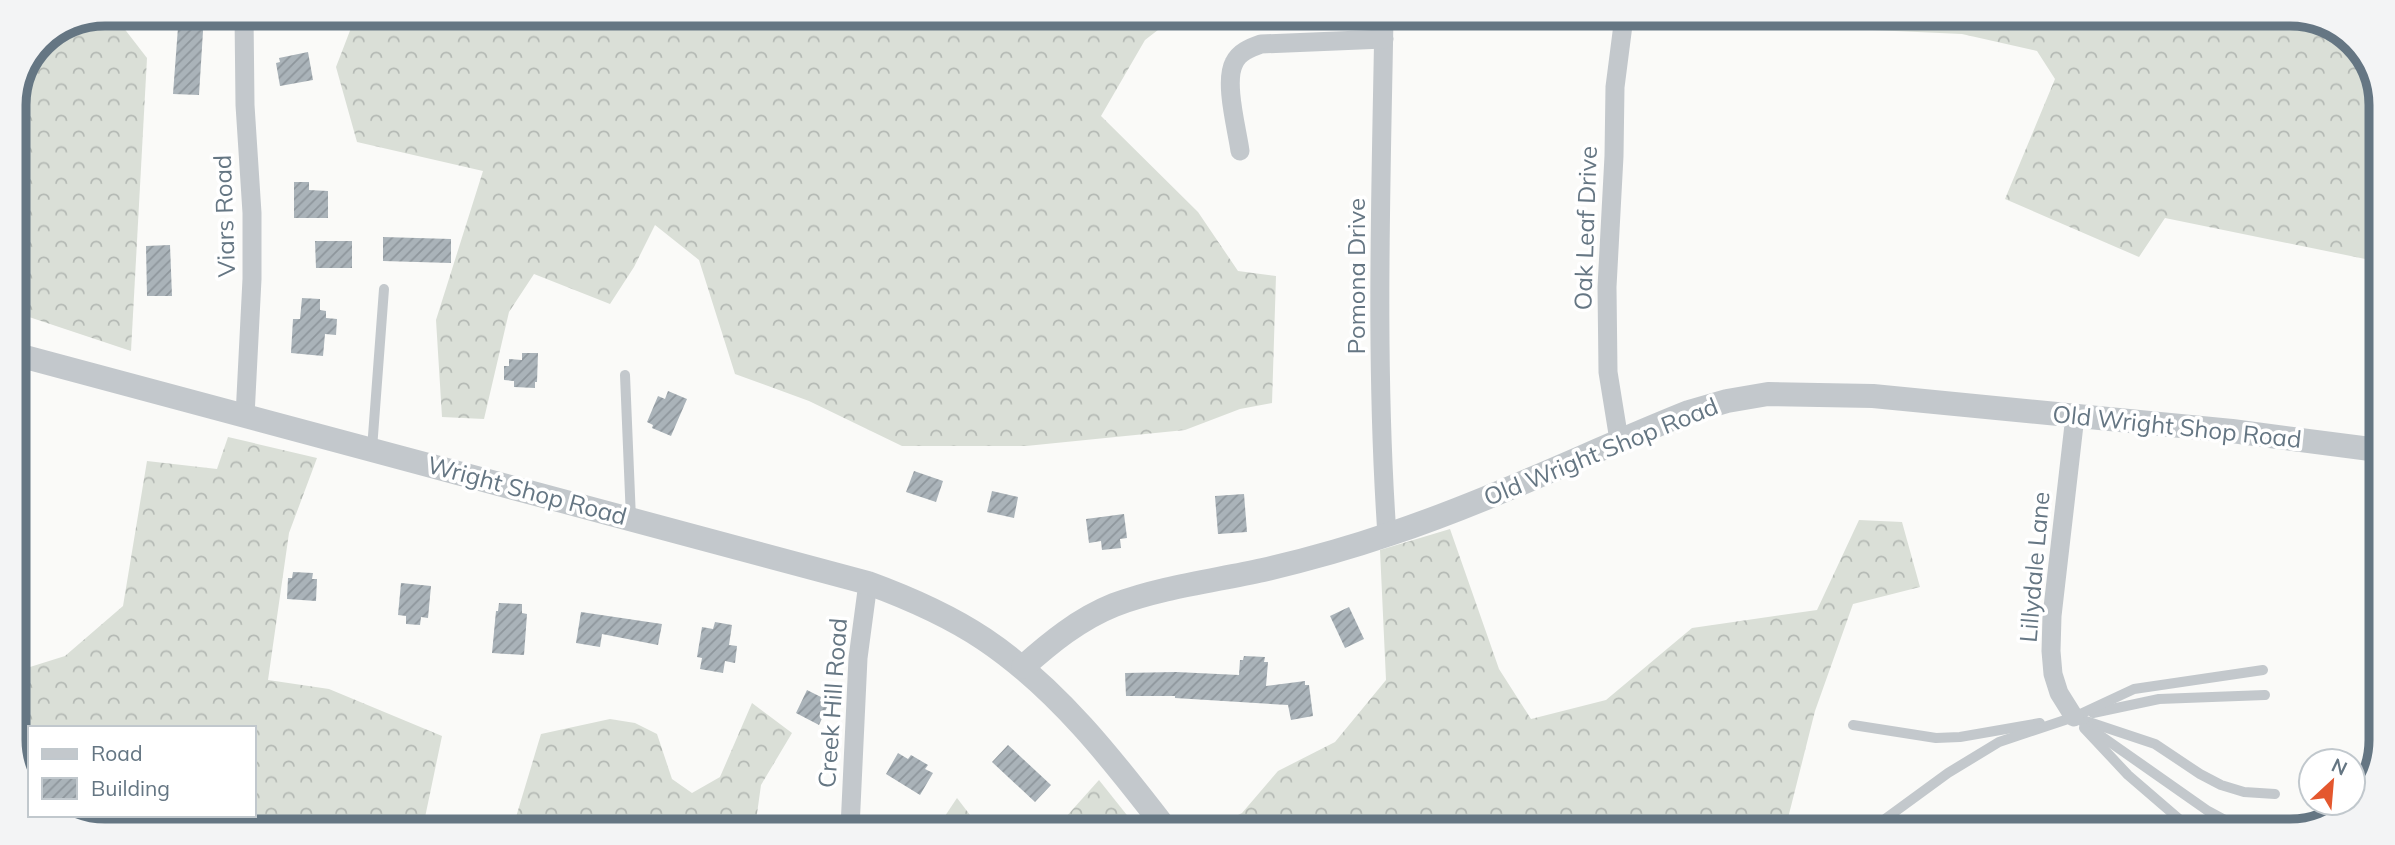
<svg xmlns="http://www.w3.org/2000/svg" width="2395" height="845" font-family="Mulish,sans-serif">
<style>
.forest{fill:url(#forest-crowns)}
.building{fill:url(#building-hatch)}
.lines{fill:none;stroke-linecap:round;stroke-linejoin:round}
.service{stroke:#c3c8cc;stroke-width:10}
.minor{stroke:#c3c8cc;stroke-width:19}
.tertiary{stroke:#c3c8cc;stroke-width:24}
.labels{text-anchor:middle;stroke-width:7;stroke-linejoin:round;paint-order:stroke}
.street-label{font-size:24px;fill:#657683;stroke:#fff}
.rim{fill:none;stroke:#657683;stroke-width:9}
</style>
<defs>
<pattern id="forest-crowns" width="20" height="18" patternUnits="userSpaceOnUse" patternTransform="scale(1.75)"><rect width="20" height="18" fill="#dadfd7"/><path d="M2 6a3 3 0 1 1 6 0M12 15a3 3 0 1 1 6 0" fill="none" stroke="#b4b9b4"/></pattern>
<pattern id="building-hatch" width="6" height="6" patternUnits="userSpaceOnUse" patternTransform="scale(1.75)"><rect width="6" height="6" fill="#aab3b9"/><path d="M-1 1l2-2M0 6l6-6M5 7l2-2" fill="none" stroke="#8e969c"/></pattern>
</defs>
<rect width="100%" height="100%" fill="#fafaf8"/>
<g class="forest">
<path d="M 106,14 L 113,14 L 147,58 L 131,351 L 14,312 L 14,100 L 41,41 Z"/>
<path d="M 356,15 L 1176,16 L 1145,40 L 1101,116 L 1198,212 L 1238,271 L 1276,276 L 1272,403 L 1240,409 L 1185,430 L 1026,446 L 902,446 L 809,401 L 735,374 L 699,260 L 655,225 L 634,267 L 610,304 L 534,274 L 509,312 L 484,419 L 442,417 L 436,320 L 483,171 L 357,142 L 336,67 Z"/>
<path d="M 1818,18 L 2319,19 L 2362,49 L 2381,99 L 2380,262 L 2165,218 L 2139,257 L 2005,199 L 2055,79 L 2037,51 L 1962,34 L 1828,28 Z"/>
<path d="M 228,437 L 317,458 L 289,533 L 268,680 L 329,689 L 442,736 L 423,827 L 76,826 L 61,815 L 254,815 L 254,728 L 30,728 L 30,787 L 14,746 L 14,672 L 65,656 L 123,606 L 147,461 L 217,469 Z"/>
<path d="M 1859,520 L 1902,522 L 1920,587 L 1853,604 L 1815,711 L 1785,830 L 1210,829 L 1242,813 L 1278,771 L 1335,742 L 1386,680 L 1380,550 L 1450,529 L 1499,669 L 1531,719 L 1606,700 L 1692,628 L 1817,610 Z"/>
<path d="M 752,703 L 792,733 L 761,785 L 756,821 L 766,828 L 513,827 L 541,734 L 610,719 L 635,723 L 657,734 L 672,779 L 692,793 L 720,777 Z"/>
<path d="M 1099,780 L 1138,829 L 1056,828 Z"/>
<path d="M 957,798 L 980,828 L 937,828 Z"/>
</g>
<g class="building">
<path d="M 179,14 L 204,15 L 199,95 L 173,94 Z"/>
<path d="M 308,52 L 313,80 L 280,86 L 276,63 L 280,62 L 279,58 Z"/>
<path d="M 294,182 L 309,182 L 309,190 L 328,191 L 328,218 L 294,218 Z"/>
<path d="M 383,237 L 451,239 L 451,263 L 383,261 Z"/>
<path d="M 315,241 L 352,241 L 352,268 L 316,268 Z"/>
<path d="M 170,245 L 172,296 L 147,296 L 146,246 Z"/>
<path d="M 302,298 L 320,299 L 320,310 L 326,311 L 326,318 L 337,319 L 336,335 L 325,334 L 323,356 L 291,353 L 293,319 L 300,319 Z"/>
<path d="M 522,353 L 538,353 L 537,382 L 535,382 L 535,388 L 514,387 L 514,381 L 504,380 L 504,366 L 509,366 L 509,359 L 522,360 Z"/>
<path d="M 668,391 L 687,399 L 671,436 L 652,428 L 653,425 L 647,422 L 658,396 L 665,399 Z"/>
<path d="M 914,471 L 943,481 L 936,502 L 906,492 Z"/>
<path d="M 992,491 L 1018,497 L 1014,518 L 987,512 Z"/>
<path d="M 1244,494 L 1247,532 L 1218,534 L 1215,496 Z"/>
<path d="M 1124,514 L 1127,538 L 1120,539 L 1121,548 L 1102,550 L 1101,541 L 1089,543 L 1086,519 Z"/>
<path d="M 293,572 L 313,573 L 312,579 L 317,579 L 316,601 L 287,599 L 288,578 L 292,578 Z"/>
<path d="M 401,583 L 431,586 L 428,618 L 421,617 L 420,625 L 406,624 L 406,616 L 398,615 Z"/>
<path d="M 499,603 L 522,604 L 522,613 L 527,614 L 524,655 L 492,653 L 496,611 L 498,611 Z"/>
<path d="M 1349,607 L 1364,639 L 1345,648 L 1330,616 Z"/>
<path d="M 581,612 L 662,624 L 658,645 L 602,634 L 600,647 L 576,643 Z"/>
<path d="M 715,622 L 732,625 L 729,645 L 737,646 L 735,663 L 725,661 L 723,673 L 700,669 L 702,658 L 697,657 L 702,627 L 713,629 Z"/>
<path d="M 1244,656 L 1265,657 L 1264,662 L 1268,662 L 1266,686 L 1305,681 L 1305,685 L 1309,685 L 1313,716 L 1291,720 L 1288,705 L 1175,698 L 1175,696 L 1126,696 L 1125,673 L 1176,672 L 1239,675 L 1240,660 L 1243,660 Z"/>
<path d="M 807,690 L 821,697 L 820,701 L 828,705 L 819,725 L 796,713 Z"/>
<path d="M 1008,745 L 1051,785 L 1035,802 L 992,762 Z"/>
<path d="M 898,753 L 908,759 L 911,755 L 928,765 L 925,769 L 933,773 L 920,795 L 886,774 Z"/>
</g>
<g class="lines">
<g class="service">
<path d="M 625,375 L 631,519"/>
<path d="M 372,449 L 384,289"/>
<path d="M 2093,713 L 2159,699 L 2265,695"/>
<path d="M 2074,717 L 2155,744 L 2200,774 L 2221,785 L 2244,792 L 2275,794"/>
<path d="M 2084,724 L 2208,811 L 2245,831"/>
<path d="M 1853,725 L 1936,738 L 1960,737 L 2040,723"/>
<path d="M 2084,728 L 2128,775 L 2193,831"/>
<path d="M 1870,830 L 1948,773 L 1999,742 L 2074,717 L 2134,689 L 2263,670"/>
</g>
<g class="minor">
<path d="M 244,14 L 245,105 L 252,213 L 252,279 L 245,416"/>
<path d="M 1384,17 C 1381,189 1375,363 1387,535"/>
<path d="M 1240,151 C 1237,129 1224,82 1234,63 C 1239,52 1250,48 1261,44 L 1384,39"/>
<path d="M 1619,440 L 1608,372 L 1607,287 L 1614,156 L 1615,87 L 1624,17"/>
<path d="M 2074,717 L 2059,693 L 2053,674 L 2051,651 L 2052,616 L 2075,416"/>
<path d="M 850,828 L 858,658 L 868,583"/>
</g>
<g class="tertiary">
<path d="M 14,354 L 868,583 C 909,598 948,615 984,639 C 1057,688 1113,760 1166,829"/>
<path d="M 1023,667 C 1050,643 1079,619 1114,605 C 1162,587 1213,581 1263,570 C 1306,560 1349,548 1390,534 C 1492,500 1589,452 1689,412 L 1727,401 L 1768,394 L 1873,396 L 2232,431 L 2378,450"/>
</g>
</g>
<g class="labels">
<g class="street-label">
<text transform="translate(225 216) rotate(-92)" y="8">Viars Road</text>
<text transform="translate(1586 228) rotate(-88)" y="8">Oak Leaf Drive</text>
<text transform="translate(1357 276) rotate(-90)" y="8">Pomona Drive</text>
<text transform="translate(2177 427) rotate(6)" y="8">Old Wright Shop Road</text>
<text transform="translate(1601 452) rotate(-22)" y="8">Old Wright Shop Road</text>
<text transform="translate(527 491) rotate(15)" y="8">Wright Shop Road</text>
<text transform="translate(2035 567) rotate(-85)" y="8">Lillydale Lane</text>
<text transform="translate(833 703) rotate(-86)" y="8">Creek Hill Road</text>
</g>
</g>
<path d="M0 0H2395V845H0ZM105 26H2290A79 79 0 0 1 2369 105V740A79 79 0 0 1 2290 819H105A79 79 0 0 1 26 740V105A79 79 0 0 1 105 26Z" fill="#f3f4f5" fill-rule="evenodd"/>
<path class="rim" d="M105 26H2290A79 79 0 0 1 2369 105V740A79 79 0 0 1 2290 819H105A79 79 0 0 1 26 740V105A79 79 0 0 1 105 26Z"/>
<rect x="28" y="726" width="228" height="91" fill="#ffffff" stroke="#c1c8cd" stroke-width="2"/>
<rect x="42" y="749" width="35" height="10" fill="#c3c8cc" stroke="#c1c8cd" stroke-width="2"/>
<text x="91" y="761" font-size="21" fill="#657683">Road</text>
<rect x="42" y="778" width="35" height="21" fill="url(#building-hatch)" stroke="#c1c8cd" stroke-width="2"/>
<text x="91" y="796" font-size="21" fill="#657683">Building</text>
<g transform="translate(2332 782) rotate(26)"><circle r="33" fill="#ffffff" stroke="#c1c8cd" stroke-width="2"/>
<path d="M0-5L12 26L0 18L-12 26Z" fill="#e4572e"/>
<text y="-10" font-size="19" font-weight="bold" text-anchor="middle" fill="#657683">N</text>
</g>
</svg>
